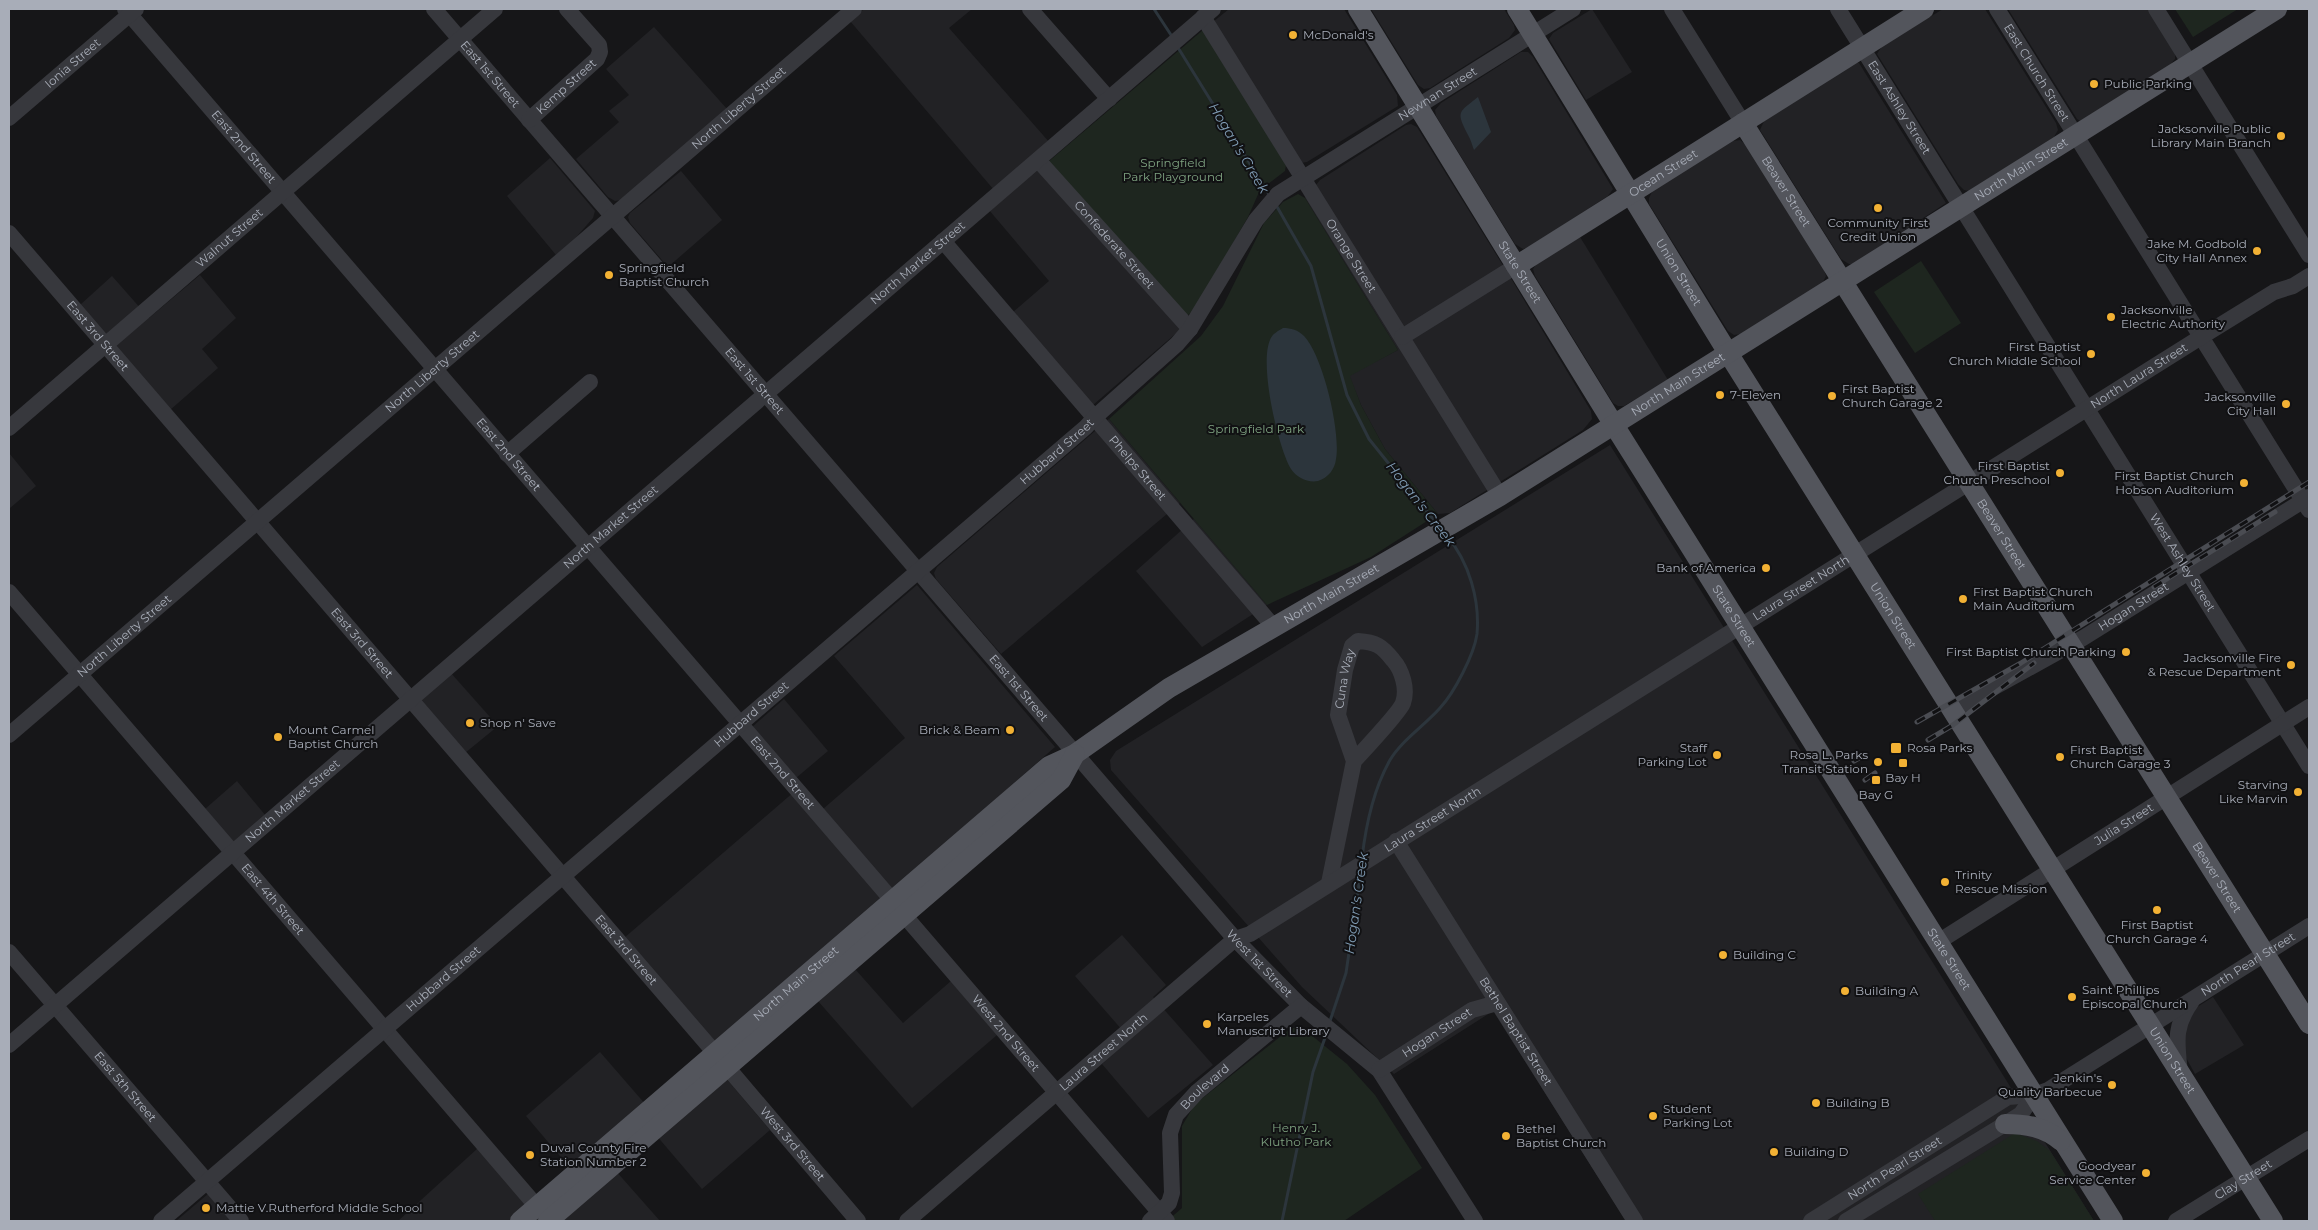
<svg xmlns="http://www.w3.org/2000/svg" width="2318" height="1230" font-family="Montserrat,sans-serif">
<style>
.built{fill:#222225}
.green{fill:#1e261f}
.water{fill:#2c353c}
.lines{fill:none;stroke-linecap:round;stroke-linejoin:round}
.stream{stroke:#2c353c;stroke-width:3}
.minor{stroke:#37383d;stroke-width:16}
.major{stroke:#53555c;stroke-width:20}
.rail-casing{stroke:#4a4c52;stroke-width:5}
.rail{stroke:#111113;stroke-width:3;stroke-dasharray:9;stroke-linecap:butt}
.poi-dot{fill:#f2b134;stroke:#111113;stroke-width:2}
.labels{text-anchor:middle;stroke-width:4;stroke-linejoin:round;paint-order:stroke}
.poi-label{font-size:12px;fill:#a8adb8;stroke:#111113;text-anchor:start}
.street-label{font-size:12px;fill:#a8adb8;stroke:#111113}
.park-label{font-size:12px;fill:#7fa381;stroke:#111113}
.water-label{font-size:14px;font-style:italic;fill:#7f9bb3;stroke:#111113}
</style>
<rect width="100%" height="100%" fill="#161618"/>
<g class="built">
<path d="M 864,9 L 972,9 L 949,28 L 1050,143 L 994,190 L 850,21 Z"/>
<path d="M 1229,9 L 1344,9 L 1397,95 L 1398,106 L 1307,162 L 1286,165 L 1203,30 Z"/>
<path d="M 1371,9 L 1504,9 L 1514,25 L 1515,30 L 1509,38 L 1430,88 L 1424,89 L 1418,85 Z"/>
<path d="M 1592,9 L 1632,72 L 1586,100 L 1549,39 L 1553,33 Z"/>
<path d="M 1943,9 L 1985,9 L 2056,123 L 2058,130 L 2054,137 L 1969,191 L 1964,190 L 1958,184 L 1877,54 L 1882,46 Z"/>
<path d="M 2008,9 L 2148,9 L 2175,51 L 2175,59 L 2169,66 L 2080,121 L 2077,119 Z"/>
<path d="M 654,27 L 727,109 L 621,200 L 615,201 L 608,197 L 576,159 L 619,122 L 609,111 L 629,95 L 606,69 Z"/>
<path d="M 1521,52 L 1528,52 L 1533,57 L 1613,189 L 1608,196 L 1529,247 L 1523,249 L 1515,244 L 1436,116 L 1435,110 L 1441,103 Z"/>
<path d="M 1856,62 L 1859,63 L 1946,203 L 1854,264 L 1849,264 L 1841,259 L 1760,130 L 1764,121 Z"/>
<path d="M 1411,124 L 1417,127 L 1512,280 L 1591,411 L 1592,419 L 1583,430 L 1487,490 L 1450,513 L 1438,514 L 1385,449 L 1361,405 L 1349,375 L 1398,350 L 1305,198 L 1320,180 L 1406,125 Z"/>
<path d="M 1740,140 L 1746,145 L 1824,270 L 1826,276 L 1822,284 L 1741,334 L 1734,335 L 1728,331 L 1649,204 L 1649,198 L 1653,190 L 1733,141 Z"/>
<path d="M 550,158 L 595,211 L 593,218 L 572,242 L 556,255 L 507,196 Z"/>
<path d="M 1048,162 L 1181,329 L 1093,405 L 1013,312 L 1049,281 L 989,210 Z"/>
<path d="M 681,171 L 722,220 L 668,267 L 630,223 L 628,217 L 630,213 Z"/>
<path d="M 1580,237 L 1668,380 L 1624,406 L 1618,406 L 1613,403 L 1535,276 L 1533,269 L 1537,263 Z"/>
<path d="M 200,275 L 236,318 L 202,349 L 218,368 L 170,410 L 80,305 L 112,276 L 149,318 Z"/>
<path d="M 1109,419 L 1180,503 L 1001,654 L 936,579 L 934,573 L 937,567 Z"/>
<path d="M 1610,445 L 2094,1221 L 1626,1221 L 1493,1011 L 1394,1074 L 1302,987 L 1111,770 L 1110,760 L 1116,751 Z"/>
<path d="M 9,453 L 36,486 L 10,508 L 9,506 Z"/>
<path d="M 1194,519 L 1267,605 L 1202,647 L 1136,571 Z"/>
<path d="M 917,585 L 1055,747 L 716,1045 L 624,938 L 802,785 L 823,809 L 905,738 L 834,656 Z"/>
<path d="M 450,672 L 498,726 L 465,753 L 419,699 Z"/>
<path d="M 784,699 L 828,751 L 796,778 L 752,727 Z"/>
<path d="M 237,781 L 266,816 L 233,843 L 205,809 Z"/>
<path d="M 1122,935 L 1166,985 L 1153,997 L 1213,1065 L 1148,1118 L 1102,1064 L 1130,1039 L 1075,976 Z"/>
<path d="M 855,969 L 903,1023 L 951,981 L 997,1035 L 912,1108 L 818,1001 Z"/>
<path d="M 2213,997 L 2244,1045 L 2195,1074 L 2184,1054 L 2185,1020 L 2191,1011 Z"/>
<path d="M 600,1052 L 646,1105 L 571,1169 L 526,1116 Z"/>
<path d="M 725,1077 L 770,1130 L 702,1189 L 656,1135 Z"/>
<path d="M 478,1148 L 528,1206 L 511,1221 L 398,1221 Z"/>
<path d="M 615,1170 L 660,1221 L 556,1221 Z"/>
<path d="M 208,1194 L 231,1221 L 176,1221 Z"/>
</g>
<g class="green">
<path d="M 2175,9 L 2238,9 L 2193,37 Z"/>
<path d="M 1203,30 L 1286,165 L 1285,171 L 1260,190 L 1248,217 L 1195,309 L 1187,316 L 1048,162 Z"/>
<path d="M 1298,194 L 1305,198 L 1398,350 L 1350,376 L 1361,405 L 1385,449 L 1438,514 L 1371,557 L 1267,605 L 1109,419 L 1201,336 L 1223,306 L 1264,223 L 1283,202 Z"/>
<path d="M 1921,261 L 1961,323 L 1915,353 L 1874,292 Z"/>
<path d="M 1300,1026 L 1347,1064 L 1375,1095 L 1422,1168 L 1344,1221 L 1167,1221 L 1182,1208 L 1182,1126 L 1195,1104 L 1290,1029 Z"/>
<path d="M 2015,1133 L 2037,1141 L 2050,1151 L 2094,1221 L 1935,1221 L 1918,1194 Z"/>
</g>
<g class="water">
<path d="M 1478,97 L 1491,132 L 1474,150 C 1472,145 1471,140 1468,135 C 1456,111 1458,113 1478,97 Z"/>
<path d="M 1283,328 C 1291,328 1298,330 1304,336 C 1323,356 1341,432 1336,459 C 1335,469 1328,478 1318,481 C 1308,483 1297,478 1291,469 C 1278,447 1259,365 1270,340 C 1272,334 1278,331 1283,328 Z"/>
</g>
<g class="lines">
<g class="stream">
<path d="M 1154,9 L 1173,38"/>
<path d="M 1177,46 L 1270,196"/>
<path d="M 1276,205 L 1311,266 L 1347,395 L 1369,439 L 1438,525"/>
<path d="M 1362,858 C 1366,824 1373,790 1390,760 C 1402,740 1424,726 1440,708 C 1454,693 1474,655 1477,634 C 1480,600 1469,562 1447,536"/>
<path d="M 1329,1024 L 1346,973 L 1361,871"/>
<path d="M 1282,1221 L 1313,1072 L 1326,1035"/>
</g>
<g class="minor">
<path id="s1" d="M 125,9 L 892,900"/>
<path id="s2" d="M 434,9 L 1235,939 L 1301,1006 L 1379,1070 L 1475,1221"/>
<path d="M 1030,9 L 1109,99"/>
<path d="M 1672,9 L 1743,123"/>
<path id="s3" d="M 1838,9 L 2309,766"/>
<path id="s4" d="M 1997,9 L 2309,510"/>
<path d="M 2156,9 L 2309,255"/>
<path id="s5" d="M 1203,17 L 1500,496"/>
<path id="s6" d="M 9,118 L 136,9"/>
<path id="s7" d="M 529,120 L 597,59 L 600,52 L 599,45 L 567,9"/>
<path id="s8" d="M 1038,160 L 1190,329"/>
<path id="s9" d="M 9,233 L 715,1053"/>
<path id="s10" d="M 943,241 L 1273,626"/>
<path d="M 1402,337 L 1516,266"/>
<path id="s11" d="M 9,428 L 495,9"/>
<path d="M 507,454 L 590,382"/>
<path id="s12" d="M 9,592 L 545,1216"/>
<path id="s13" d="M 1953,710 L 2083,638 L 2309,497"/>
<path id="s14" d="M 9,735 L 854,9"/>
<path id="s15" d="M 1396,841 L 1635,1221"/>
<path id="s16" d="M 1329,883 L 1354,761 L 1338,715 L 1345,670 L 1352,646 L 1358,641 C 1376,642 1382,646 1393,660 C 1402,670 1408,689 1403,703 C 1400,712 1363,751 1354,761"/>
<path id="s17" d="M 904,915 L 1167,1221"/>
<path id="s18" d="M 1938,942 L 2309,707"/>
<path id="s19" d="M 9,952 L 241,1221"/>
<path id="s20" d="M 9,1045 L 1213,9"/>
<path id="s21" d="M 727,1067 L 858,1221"/>
<path id="s22" d="M 1379,1070 L 1472,1010 L 1497,1003"/>
<path d="M 2180,1073 C 2177,1043 2173,1027 2192,1001"/>
<path id="s23" d="M 161,1221 L 1086,427 L 1095,417 L 1177,344 L 1190,329 L 1256,220 L 1278,194 L 1573,9"/>
<path id="s24" d="M 907,1221 L 1235,939 L 1250,934 L 2201,337 L 2274,292 L 2293,286 L 2309,276"/>
<path id="s25" d="M 1150,1221 L 1169,1203 L 1172,1193 L 1170,1133 L 1176,1115 L 1197,1092 L 1301,1006"/>
<path id="s26" d="M 1811,1221 L 2008,1097 L 2034,1095 L 2048,1090 L 2309,926"/>
<path d="M 1846,1221 L 2005,1124 L 2021,1114 L 2034,1095"/>
<path id="s27" d="M 2176,1221 L 2309,1139"/>
</g>
<g class="major">
<path id="s28" d="M 1358,9 L 1614,425 L 2113,1221"/>
<path id="s29" d="M 1517,9 L 1728,353 L 2273,1221"/>
<path id="s30" d="M 1743,123 L 2309,1024"/>
<path id="s31" d="M 1516,266 L 1924,9"/>
<path d="M 2005,1124 C 2026,1124 2045,1127 2061,1141"/>
<path id="s32" d="M 520,1221 L 1049,766 L 1075,754 L 1169,688 L 1500,496 L 2277,9"/>
<path d="M 548,1221 L 1061,780 L 1075,754"/>
</g>
<g class="rail-casing">
<g id="rail">
<path d="M 2154,587 L 2275,512"/>
<path d="M 1917,722 L 2021,663 L 2309,482"/>
<path d="M 1928,740 L 1953,725 L 2034,663"/>
<path d="M 1854,761 L 1864,755"/>
<path d="M 1865,780 L 1875,773"/>
</g>
</g>
<use href="#rail" class="rail"/>
</g>
<g class="poi-dot">
<circle cx="1293" cy="35" r="5"/>
<circle cx="2094" cy="84" r="5"/>
<circle cx="2281" cy="136" r="5"/>
<circle cx="1878" cy="208" r="5"/>
<circle cx="2257" cy="251" r="5"/>
<circle cx="609" cy="275" r="5"/>
<circle cx="2111" cy="317" r="5"/>
<circle cx="2091" cy="354" r="5"/>
<circle cx="1720" cy="395" r="5"/>
<circle cx="1832" cy="396" r="5"/>
<circle cx="2286" cy="404" r="5"/>
<circle cx="2060" cy="473" r="5"/>
<circle cx="2244" cy="483" r="5"/>
<circle cx="1766" cy="568" r="5"/>
<circle cx="1963" cy="599" r="5"/>
<circle cx="2126" cy="652" r="5"/>
<circle cx="2291" cy="665" r="5"/>
<circle cx="470" cy="723" r="5"/>
<circle cx="1010" cy="730" r="5"/>
<circle cx="278" cy="737" r="5"/>
<rect x="1890" y="742" width="12" height="12" rx="2.5"/>
<circle cx="1717" cy="755" r="5"/>
<circle cx="2060" cy="757" r="5"/>
<circle cx="1878" cy="762" r="5"/>
<rect x="1898" y="758" width="10" height="10" rx="2.5"/>
<rect x="1871" y="775" width="10" height="10" rx="2.5"/>
<circle cx="2298" cy="792" r="5"/>
<circle cx="1945" cy="882" r="5"/>
<circle cx="2157" cy="910" r="5"/>
<circle cx="1723" cy="955" r="5"/>
<circle cx="1845" cy="991" r="5"/>
<circle cx="2072" cy="997" r="5"/>
<circle cx="1207" cy="1024" r="5"/>
<circle cx="2112" cy="1085" r="5"/>
<circle cx="1816" cy="1103" r="5"/>
<circle cx="1653" cy="1116" r="5"/>
<circle cx="1506" cy="1136" r="5"/>
<circle cx="1774" cy="1152" r="5"/>
<circle cx="530" cy="1155" r="5"/>
<circle cx="2146" cy="1173" r="5"/>
<circle cx="206" cy="1208" r="5"/>
</g>
<g class="labels">
<g class="poi-label">
<text x="1303" y="39">McDonald's</text>
<text x="2104" y="88">Public Parking</text>
<text x="2271" y="133" text-anchor="end">Jacksonville Public<tspan x="2271" dy="14">Library Main Branch</tspan></text>
<text x="1878" y="227" text-anchor="middle">Community First<tspan x="1878" dy="14">Credit Union</tspan></text>
<text x="2247" y="248" text-anchor="end">Jake M. Godbold<tspan x="2247" dy="14">City Hall Annex</tspan></text>
<text x="619" y="272">Springfield<tspan x="619" dy="14">Baptist Church</tspan></text>
<text x="2121" y="314">Jacksonville<tspan x="2121" dy="14">Electric Authority</tspan></text>
<text x="2081" y="351" text-anchor="end">First Baptist<tspan x="2081" dy="14">Church Middle School</tspan></text>
<text x="1842" y="393">First Baptist<tspan x="1842" dy="14">Church Garage 2</tspan></text>
<text x="1730" y="399">7-Eleven</text>
<text x="2276" y="401" text-anchor="end">Jacksonville<tspan x="2276" dy="14">City Hall</tspan></text>
<text x="2050" y="470" text-anchor="end">First Baptist<tspan x="2050" dy="14">Church Preschool</tspan></text>
<text x="2234" y="480" text-anchor="end">First Baptist Church<tspan x="2234" dy="14">Hobson Auditorium</tspan></text>
<text x="1756" y="572" text-anchor="end">Bank of America</text>
<text x="1973" y="596">First Baptist Church<tspan x="1973" dy="14">Main Auditorium</tspan></text>
<text x="2116" y="656" text-anchor="end">First Baptist Church Parking</text>
<text x="2281" y="662" text-anchor="end">Jacksonville Fire<tspan x="2281" dy="14">&amp; Rescue Department</tspan></text>
<text x="480" y="727">Shop n' Save</text>
<text x="288" y="734">Mount Carmel<tspan x="288" dy="14">Baptist Church</tspan></text>
<text x="1000" y="734" text-anchor="end">Brick &amp; Beam</text>
<text x="1707" y="752" text-anchor="end">Staff<tspan x="1707" dy="14">Parking Lot</tspan></text>
<text x="1907" y="752">Rosa Parks</text>
<text x="2070" y="754">First Baptist<tspan x="2070" dy="14">Church Garage 3</tspan></text>
<text x="1868" y="759" text-anchor="end">Rosa L. Parks<tspan x="1868" dy="14">Transit Station</tspan></text>
<text x="1903" y="782" text-anchor="middle">Bay H</text>
<text x="2288" y="789" text-anchor="end">Starving<tspan x="2288" dy="14">Like Marvin</tspan></text>
<text x="1876" y="799" text-anchor="middle">Bay G</text>
<text x="1955" y="879">Trinity<tspan x="1955" dy="14">Rescue Mission</tspan></text>
<text x="2157" y="929" text-anchor="middle">First Baptist<tspan x="2157" dy="14">Church Garage 4</tspan></text>
<text x="1733" y="959">Building C</text>
<text x="2082" y="994">Saint Phillips<tspan x="2082" dy="14">Episcopal Church</tspan></text>
<text x="1855" y="995">Building A</text>
<text x="1217" y="1021">Karpeles<tspan x="1217" dy="14">Manuscript Library</tspan></text>
<text x="2102" y="1082" text-anchor="end">Jenkin's<tspan x="2102" dy="14">Quality Barbecue</tspan></text>
<text x="1826" y="1107">Building B</text>
<text x="1663" y="1113">Student<tspan x="1663" dy="14">Parking Lot</tspan></text>
<text x="1516" y="1133">Bethel<tspan x="1516" dy="14">Baptist Church</tspan></text>
<text x="540" y="1152">Duval County Fire<tspan x="540" dy="14">Station Number 2</tspan></text>
<text x="1784" y="1156">Building D</text>
<text x="2136" y="1170" text-anchor="end">Goodyear<tspan x="2136" dy="14">Service Center</tspan></text>
<text x="216" y="1212">Mattie V.Rutherford Middle School</text>
</g>
<g class="street-label">
<text dy="4" stroke="none"><textPath href="#s6" startOffset="84">Ionia Street</textPath></text>
<text dy="4" stroke="none"><textPath href="#s4" startOffset="75">East Church Street</textPath></text>
<text dy="4" stroke="none"><textPath href="#s2" startOffset="86">East 1st Street</textPath></text>
<text dy="4" stroke="none"><textPath href="#s7" startOffset="50">Kemp Street</textPath></text>
<text dy="4" stroke="none"><textPath href="#s23" startOffset="1712">Newnan Street</textPath></text>
<text dy="4" stroke="none"><textPath href="#s14" startOffset="962">North Liberty Street</textPath></text>
<text dy="4" stroke="none"><textPath href="#s3" startOffset="116">East Ashley Street</textPath></text>
<text dy="4" stroke="none"><textPath href="#s1" startOffset="182">East 2nd Street</textPath></text>
<text dy="4" stroke="none"><textPath href="#s32" startOffset="1839">North Main Street</textPath></text>
<text dy="4" stroke="none"><textPath href="#s31" startOffset="174">Ocean Street</textPath></text>
<text dy="4" stroke="none"><textPath href="#s30" startOffset="81">Beaver Street</textPath></text>
<text dy="4" stroke="none"><textPath href="#s11" startOffset="291">Walnut Street</textPath></text>
<text dy="4" stroke="none"><textPath href="#s8" startOffset="114">Confederate Street</textPath></text>
<text dy="4" stroke="none"><textPath href="#s5" startOffset="281">Orange Street</textPath></text>
<text dy="4" stroke="none"><textPath href="#s20" startOffset="1199">North Market Street</textPath></text>
<text dy="4" stroke="none"><textPath href="#s28" startOffset="309">State Street</textPath></text>
<text dy="4" stroke="none"><textPath href="#s29" startOffset="309">Union Street</textPath></text>
<text dy="4" stroke="none"><textPath href="#s9" startOffset="136">East 3rd Street</textPath></text>
<text dy="4" stroke="none"><textPath href="#s14" startOffset="558">North Liberty Street</textPath></text>
<text dy="4" stroke="none"><textPath href="#s24" startOffset="1498">North Laura Street</textPath></text>
<text dy="4" stroke="none"><textPath href="#s2" startOffset="491">East 1st Street</textPath></text>
<text dy="4" stroke="none"><textPath href="#s32" startOffset="1434">North Main Street</textPath></text>
<text dy="4" stroke="none"><textPath href="#s23" startOffset="1181">Hubbard Street</textPath></text>
<text dy="4" stroke="none"><textPath href="#s1" startOffset="588">East 2nd Street</textPath></text>
<text dy="4" stroke="none"><textPath href="#s10" startOffset="299">Phelps Street</textPath></text>
<text dy="4" stroke="none"><textPath href="#s20" startOffset="794">North Market Street</textPath></text>
<text dy="4" stroke="none"><textPath href="#s30" startOffset="486">Beaver Street</textPath></text>
<text dy="4" stroke="none"><textPath href="#s3" startOffset="652">West Ashley Street</textPath></text>
<text dy="4" stroke="none"><textPath href="#s24" startOffset="1099">Laura Street North</textPath></text>
<text dy="4" stroke="none"><textPath href="#s32" startOffset="1029">North Main Street</textPath></text>
<text dy="4" stroke="none"><textPath href="#s13" startOffset="208">Hogan Street</textPath></text>
<text dy="4" stroke="none"><textPath href="#s28" startOffset="714">State Street</textPath></text>
<text dy="4" stroke="none"><textPath href="#s29" startOffset="714">Union Street</textPath></text>
<text dy="4" stroke="none"><textPath href="#s14" startOffset="152">North Liberty Street</textPath></text>
<text dy="4" stroke="none"><textPath href="#s9" startOffset="541">East 3rd Street</textPath></text>
<text dy="4" stroke="none"><textPath href="#s16" startOffset="210">Cuna Way</textPath></text>
<text dy="4" stroke="none"><textPath href="#s2" startOffset="896">East 1st Street</textPath></text>
<text dy="4" stroke="none"><textPath href="#s23" startOffset="778">Hubbard Street</textPath></text>
<text dy="4" stroke="none"><textPath href="#s1" startOffset="1008">East 2nd Street</textPath></text>
<text dy="4" stroke="none"><textPath href="#s20" startOffset="374">North Market Street</textPath></text>
<text dy="4" stroke="none"><textPath href="#s24" startOffset="664">Laura Street North</textPath></text>
<text dy="4" stroke="none"><textPath href="#s18" startOffset="220">Julia Street</textPath></text>
<text dy="4" stroke="none"><textPath href="#s30" startOffset="891">Beaver Street</textPath></text>
<text dy="4" stroke="none"><textPath href="#s12" startOffset="405">East 4th Street</textPath></text>
<text dy="4" stroke="none"><textPath href="#s9" startOffset="946">East 3rd Street</textPath></text>
<text dy="4" stroke="none"><textPath href="#s28" startOffset="1119">State Street</textPath></text>
<text dy="4" stroke="none"><textPath href="#s2" startOffset="1262">West 1st Street</textPath></text>
<text dy="4" stroke="none"><textPath href="#s26" startOffset="510">North Pearl Street</textPath></text>
<text dy="4" stroke="none"><textPath href="#s23" startOffset="372">Hubbard Street</textPath></text>
<text dy="4" stroke="none"><textPath href="#s32" startOffset="364">North Main Street</textPath></text>
<text dy="4" stroke="none"><textPath href="#s15" startOffset="225">Bethel Baptist Street</textPath></text>
<text dy="4" stroke="none"><textPath href="#s22" startOffset="69">Hogan Street</textPath></text>
<text dy="4" stroke="none"><textPath href="#s17" startOffset="156">West 2nd Street</textPath></text>
<text dy="4" stroke="none"><textPath href="#s24" startOffset="259">Laura Street North</textPath></text>
<text dy="4" stroke="none"><textPath href="#s29" startOffset="1239">Union Street</textPath></text>
<text dy="4" stroke="none"><textPath href="#s19" startOffset="178">East 5th Street</textPath></text>
<text dy="4" stroke="none"><textPath href="#s25" startOffset="156">Boulevard</textPath></text>
<text dy="4" stroke="none"><textPath href="#s21" startOffset="101">West 3rd Street</textPath></text>
<text dy="4" stroke="none"><textPath href="#s26" startOffset="99">North Pearl Street</textPath></text>
<text dy="4" stroke="none"><textPath href="#s27" startOffset="79">Clay Street</textPath></text>
</g>
<g class="park-label">
<text x="1173" y="167">Springfield<tspan x="1173" dy="14">Park Playground</tspan></text>
<text x="1256" y="433">Springfield Park</text>
<text x="1296" y="1132">Henry J.<tspan x="1296" dy="14">Klutho Park</tspan></text>
</g>
<g class="water-label">
<text transform="translate(1239 148) rotate(59)" y="5">Hogan's Creek</text>
<text transform="translate(1421 504) rotate(52)" y="5">Hogan's Creek</text>
<text transform="translate(1356 903) rotate(-82)" y="5">Hogan's Creek</text>
</g>
</g>
<rect width="2318" height="1230" fill="none" stroke="#a8adb8" stroke-width="20"/>
</svg>
